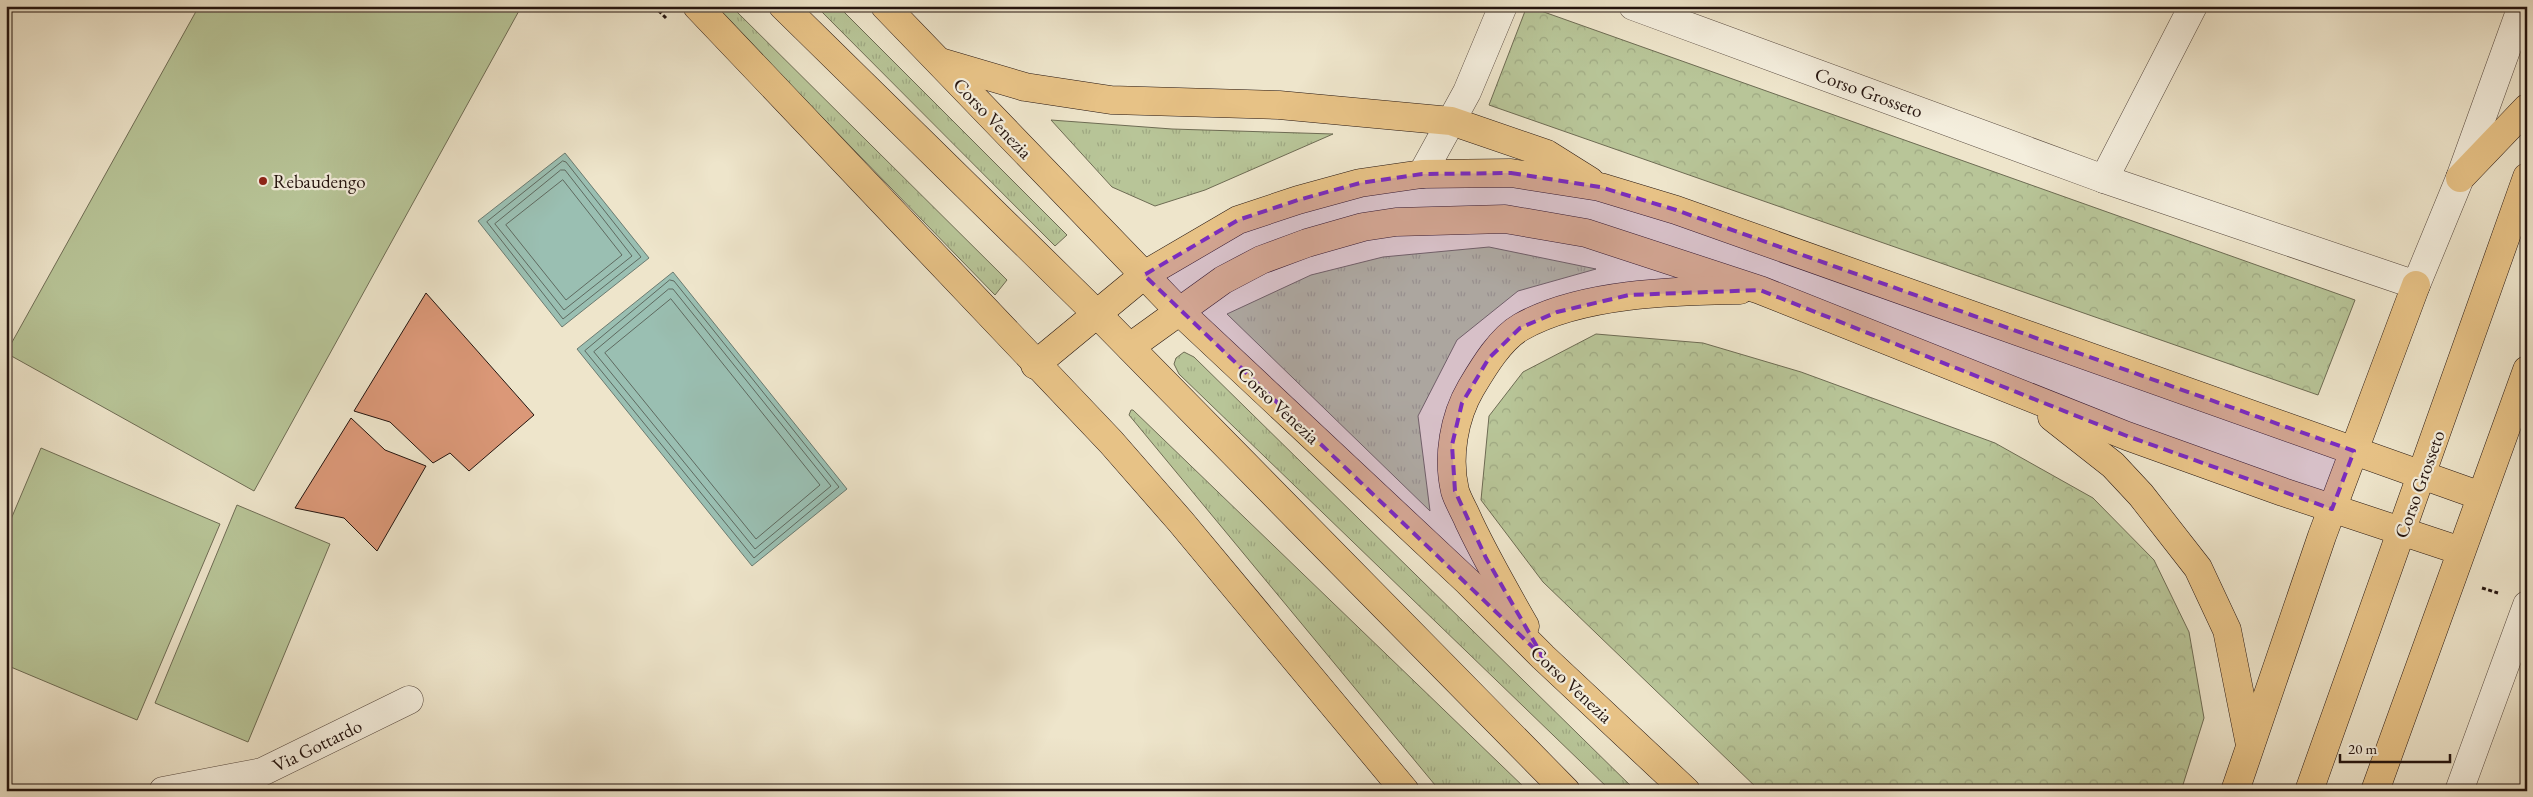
<svg xmlns="http://www.w3.org/2000/svg" width="2533" height="797" font-family="'EB Garamond',serif">
<style>
.grass{fill:url(#grass-tufts);stroke:#6e6c54}
.park{fill:url(#park-crowns);stroke:#6e6c54}
.pitch{fill:#b8c598;stroke:#6e6c54}
.water{fill:#9abfb2;stroke:#6b7b71}
.lines{fill:none;stroke-linecap:round;stroke-linejoin:round}
.shore{stroke:#5f6a60;stroke-width:1}
.building{fill:#db9878;stroke:#24140f}
.street-casing{stroke:#56483e;stroke-width:29}
.primary-casing{stroke:#24140f;stroke-width:29}
.path{stroke:#24140f;stroke-width:3;stroke-dasharray:4 2.5;stroke-linecap:butt}
.street{stroke:#f4eedd;stroke-width:28}
.primary{stroke:#e7c286;stroke-width:28}
.marked{fill:#7b2cbf;fill-opacity:0.2;stroke:#7b2cbf;stroke-width:4;stroke-dasharray:10 6;stroke-linejoin:round}
.poi-dot{fill:#8f2418;stroke:#f4eedd;stroke-width:2}
.labels{text-anchor:middle;stroke-width:4.5;stroke-linejoin:round;paint-order:stroke}
.street-label{font-size:19px;fill:#24140f;stroke:#f4eedd}
.poi-label{font-size:19px;fill:#24140f;stroke:#f4eedd;text-anchor:start}
</style>
<defs>
<pattern id="grass-tufts" width="24" height="20" patternUnits="userSpaceOnUse" patternTransform="scale(1.25)"><rect width="24" height="20" fill="#b8c598"/><path d="M3 7l-1-3M5 7V3M7 7l1-3M15 17l-1-3M17 17v-4M19 17l1-3" fill="none" stroke="#9ea882"/></pattern>
<pattern id="park-crowns" width="20" height="18" patternUnits="userSpaceOnUse" patternTransform="scale(1.25)"><rect width="20" height="18" fill="#b8c598"/><path d="M2 6a3 3 0 1 1 6 0M12 15a3 3 0 1 1 6 0" fill="none" stroke="#9ea882"/></pattern>
</defs>
<rect width="100%" height="100%" fill="#eee5cb"/>
<filter id="stains"><feTurbulence type="fractalNoise" baseFrequency=".004" numOctaves="4"/><feColorMatrix values="0 0 0 0 .2 0 0 0 0 .09 0 0 0 0 .02 0 0 0 .5 -.17"/></filter>
<radialGradient id="worn" r=".72"><stop offset=".6" stop-color="#630" stop-opacity="0"/><stop offset="1" stop-color="#630" stop-opacity=".3"/></radialGradient>
<g class="grass">
<path d="M 714,6 L 731,6 L 1007,280 L 995,295 Z"/>
<path d="M 816,6 L 838,6 L 1067,235 L 1055,246 Z"/>
<path d="M 1051,120 L 1172,129 L 1333,134 L 1205,190 L 1155,206 L 1112,187 Z"/>
<path d="M 1489,247 L 1596,269 L 1518,291 L 1457,340 L 1418,416 L 1430,511 L 1227,314 L 1311,275 L 1383,257 Z"/>
<path d="M 1184,352 L 1194,357 L 1636,791 L 1611,791 L 1179,374 L 1174,364 L 1176,358 Z"/>
<path d="M 1131,410 L 1133,410 L 1528,791 L 1440,791 L 1129,415 Z"/>
</g>
<g class="park">
<path d="M 1527,6 L 2355,300 L 2318,395 L 1489,105 Z"/>
<path d="M 1596,334 L 1703,343 L 1801,372 L 1995,443 L 2093,498 L 2154,560 L 2189,632 L 2204,718 L 2181,791 L 1760,791 L 1543,582 L 1481,500 L 1489,416 L 1523,372 Z"/>
</g>
<g class="pitch">
<path d="M 199,6 L 515,6 L 520,9 L 254,491 L 6,353 Z"/>
<path d="M 41,448 L 220,524 L 137,720 L 6,665 L 6,531 Z"/>
<path d="M 237,505 L 330,544 L 248,742 L 155,703 Z"/>
</g>
<g class="water">
<path d="M 565,153 L 649,258 L 562,327 L 478,221 Z"/>
<path d="M 673,272 L 847,489 L 752,566 L 577,349 Z"/>
</g>
<g class="lines">
<g class="shore">
<path d="M 563,161 L 566,162 L 641,257 L 563,319 L 487,222 Z"/>
<path d="M 561,170 L 565,170 L 632,256 L 564,310 L 495,224 Z"/>
<path d="M 563,180 L 622,255 L 566,300 L 506,225 Z"/>
<path d="M 670,280 L 674,281 L 839,487 L 754,558 L 585,351 Z"/>
<path d="M 669,289 L 673,289 L 831,486 L 755,549 L 594,352 Z"/>
<path d="M 671,299 L 820,485 L 756,539 L 605,353 Z"/>
</g>
</g>
<g class="building">
<path d="M 426,293 L 534,415 L 469,471 L 450,453 L 433,463 L 390,422 L 354,411 Z"/>
<path d="M 351,418 L 385,450 L 426,466 L 377,551 L 344,518 L 295,508 Z"/>
</g>
<g class="lines">
<g class="street-casing">
<g id="street">
<path d="M 1633,6 L 2104,179 L 2416,285 L 2460,178 L 2522,6"/>
<path d="M 1422,174 L 1467,92 L 1503,6"/>
<path d="M 2104,179 L 2193,6"/>
<path d="M 163,791 L 262,772 L 409,700"/>
<path d="M 2459,791 L 2527,605"/>
</g>
</g>
<g class="primary-casing">
<g id="primary">
<path d="M 697,6 L 1111,442 L 1181,522 L 1405,791"/>
<path d="M 783,6 L 1097,314 L 1566,791"/>
<path d="M 885,6 L 1179,311 L 1468,582 L 1543,657 L 1686,791"/>
<path d="M 940,62 L 1025,87 L 1111,100 L 1279,105 L 1451,121 L 1547,154 L 1590,181"/>
<path d="M 2460,178 L 2527,108"/>
<path d="M 1130,347 L 1223,280 L 1261,260 L 1307,243 L 1363,227 L 1396,222 L 1505,219 L 1586,233 L 1760,290 L 2127,436 L 2283,492 L 2461,551"/>
<path d="M 1035,365 L 1144,275 L 1238,220 L 1298,200 L 1360,183 L 1422,174 L 1511,173 L 1600,187 L 1676,210 L 2481,496"/>
<path d="M 2052,417 L 2113,465 L 2141,495 L 2198,568 L 2227,630 L 2250,745"/>
<path d="M 1525,626 C 1505,591 1486,558 1469,522 C 1465,512 1458,501 1455,491 C 1447,457 1454,417 1471,388 C 1483,368 1500,339 1521,327 C 1581,293 1673,291 1740,290"/>
<path d="M 2235,791 L 2322,536 L 2416,285"/>
<path d="M 2309,791 L 2527,177"/>
<path d="M 2375,791 L 2527,370"/>
</g>
</g>
<g class="path">
<path d="M 654,6 L 666,18"/>
<path d="M 2482,588 L 2498,593"/>
</g>
<use href="#street" class="street"/>
<use href="#primary" class="primary"/>
</g>
<path class="marked" d="M 1511,173 L 1600,187 L 1676,210 L 2354,451 L 2332,509 L 2127,436 L 1760,290 L 1629,295 L 1557,312 L 1520,328 L 1489,358 L 1462,403 L 1452,445 L 1455,491 L 1486,558 L 1543,657 L 1144,275 L 1238,220 L 1298,200 L 1360,183 L 1422,174 Z"/>
<circle class="poi-dot" cx="263" cy="181" r="5"/>
<g class="labels">
<g class="street-label">
<text transform="translate(1869 92) rotate(20)" y="7">Corso Grosseto</text>
<text transform="translate(993 118) rotate(46)" y="7">Corso Venezia</text>
<text transform="translate(1279 405) rotate(43)" y="7">Corso Venezia</text>
<text transform="translate(2419 484) rotate(-70)" y="7">Corso Grosseto</text>
<text transform="translate(1572 684) rotate(43)" y="7">Corso Venezia</text>
<text transform="translate(317 745) rotate(-26)" y="7">Via Gottardo</text>
</g>
<g class="poi-label">
<text x="273" y="188">Rebaudengo</text>
</g>
</g>
<rect width="2533" height="797" fill="none" stroke="#eee5cb" stroke-width="25"/>
<rect x="8" y="8" width="2518" height="782" fill="none" stroke="#24140f" stroke-width="2.5"/>
<rect x="12" y="12" width="2508" height="772" fill="none" stroke="#24140f"/>
<path d="M2340 754v8h110v-8" fill="none" stroke="#24140f" stroke-width="2.5"/>
<text x="2348" y="754" font-size="15" fill="#24140f" stroke="#f4eedd" stroke-width="4" paint-order="stroke">20 m</text>
<rect width="100%" height="100%" filter="url(#stains)"/>
<rect width="100%" height="100%" fill="url(#worn)"/>
</svg>
